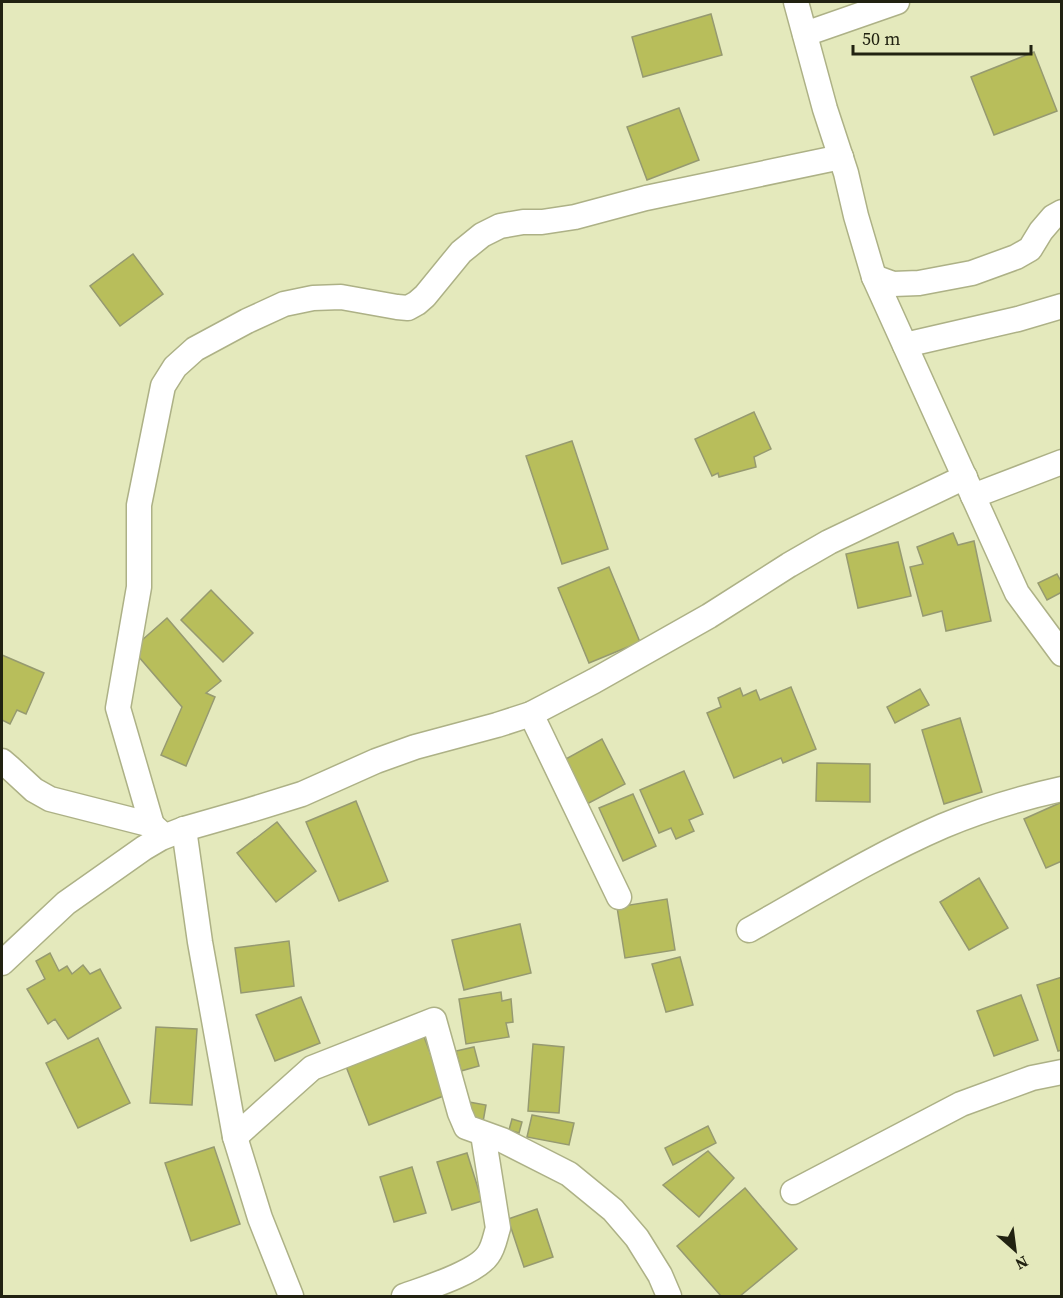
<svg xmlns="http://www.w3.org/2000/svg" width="1063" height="1298" font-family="'Source Serif 4',serif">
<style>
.building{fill:#b8be5b;stroke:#969a70;stroke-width:1.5}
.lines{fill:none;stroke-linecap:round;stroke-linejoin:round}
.minor-casing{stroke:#adb186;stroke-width:27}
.minor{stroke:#fff;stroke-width:24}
</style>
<rect width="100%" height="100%" fill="#e4e9bc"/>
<g class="building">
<path d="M 711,14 L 722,55 L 643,77 L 632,37 Z"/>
<path d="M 1034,52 L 1057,111 L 994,135 L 971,77 Z"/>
<path d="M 679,108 L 699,160 L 647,180 L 627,127 Z"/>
<path d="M 133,254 L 163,294 L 120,326 L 90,286 Z"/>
<path d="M 754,412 L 771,449 L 754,457 L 756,467 L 719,477 L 718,473 L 712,476 L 695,439 Z"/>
<path d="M 572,441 L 608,549 L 562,564 L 526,456 Z"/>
<path d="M 953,533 L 958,545 L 974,541 L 991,621 L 946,631 L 942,611 L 923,616 L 910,567 L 923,564 L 917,547 Z"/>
<path d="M 898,542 L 911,596 L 858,608 L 846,554 Z"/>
<path d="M 609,567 L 640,642 L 589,663 L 558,588 Z"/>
<path d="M 1057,574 L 1062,583 L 1062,592 L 1047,600 L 1038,583 Z"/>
<path d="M 211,590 L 253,633 L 223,662 L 181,620 Z"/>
<path d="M 167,618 L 221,681 L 206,693 L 215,697 L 186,766 L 161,755 L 182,707 L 132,649 Z"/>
<path d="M 2,655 L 44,673 L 26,714 L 17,710 L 10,724 L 2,720 Z"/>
<path d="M 791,687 L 816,749 L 783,763 L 781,758 L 734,778 L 707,713 L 721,707 L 718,698 L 740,688 L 743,696 L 756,690 L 760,700 Z"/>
<path d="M 920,689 L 929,705 L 895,723 L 887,707 Z"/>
<path d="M 960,718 L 982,792 L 944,804 L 922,730 Z"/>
<path d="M 602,739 L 625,784 L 587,804 L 564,760 Z"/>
<path d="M 817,763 L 870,764 L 870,802 L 816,801 Z"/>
<path d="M 684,771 L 703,814 L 689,820 L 694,831 L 676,839 L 671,828 L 659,833 L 640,790 Z"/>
<path d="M 633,794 L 656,846 L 623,861 L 599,808 Z"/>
<path d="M 356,801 L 388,881 L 339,901 L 306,822 Z"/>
<path d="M 1062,802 L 1062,861 L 1046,868 L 1024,819 Z"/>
<path d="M 277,822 L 316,871 L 276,902 L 237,853 Z"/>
<path d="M 979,878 L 1008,928 L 969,950 L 940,902 Z"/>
<path d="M 667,899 L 675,950 L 625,958 L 617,907 Z"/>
<path d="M 520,924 L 531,973 L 464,990 L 452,940 Z"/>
<path d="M 289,941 L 294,986 L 241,993 L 235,948 Z"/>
<path d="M 50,953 L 59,971 L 67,966 L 72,974 L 83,965 L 90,974 L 100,969 L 121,1008 L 68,1039 L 55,1019 L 48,1024 L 27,989 L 45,979 L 36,961 Z"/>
<path d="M 680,957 L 693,1005 L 666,1012 L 652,964 Z"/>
<path d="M 1062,977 L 1062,1050 L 1058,1051 L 1037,985 Z"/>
<path d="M 501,992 L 502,1001 L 511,999 L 513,1022 L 506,1023 L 509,1037 L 466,1044 L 459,999 Z"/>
<path d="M 1021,995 L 1038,1040 L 994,1056 L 977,1011 Z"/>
<path d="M 301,997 L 320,1043 L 275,1061 L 256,1015 Z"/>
<path d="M 156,1027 L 197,1029 L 192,1105 L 150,1103 Z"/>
<path d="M 423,1034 L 446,1095 L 369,1125 L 345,1064 Z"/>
<path d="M 98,1038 L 130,1103 L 78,1128 L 46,1063 Z"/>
<path d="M 533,1044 L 564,1047 L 559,1113 L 528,1111 Z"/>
<path d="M 474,1047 L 479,1066 L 461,1071 L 456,1051 Z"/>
<path d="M 469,1102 L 486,1105 L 483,1122 L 466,1119 Z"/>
<path d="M 532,1115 L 574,1123 L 569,1145 L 527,1137 Z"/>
<path d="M 512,1119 L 522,1122 L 519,1133 L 509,1130 Z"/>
<path d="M 708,1126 L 716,1143 L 673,1165 L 665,1148 Z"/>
<path d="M 214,1147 L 240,1224 L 191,1241 L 165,1163 Z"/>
<path d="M 708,1151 L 734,1178 L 699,1217 L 663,1185 Z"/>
<path d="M 467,1153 L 482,1201 L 452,1210 L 437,1162 Z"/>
<path d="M 412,1167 L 426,1213 L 394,1222 L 380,1177 Z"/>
<path d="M 745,1188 L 797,1249 L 740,1296 L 721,1296 L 677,1246 Z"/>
<path d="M 537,1209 L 553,1257 L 524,1267 L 508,1219 Z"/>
</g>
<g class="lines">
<g class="minor-casing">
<g id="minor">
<path d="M 796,2 L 825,109 L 846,173 L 856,216 L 874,277 L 1017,593 L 1062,654"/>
<path d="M 805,34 L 897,2"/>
<path d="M 874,277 L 893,284 L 919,283 L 972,273 L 1016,257 L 1030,249 L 1041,231 L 1053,217 L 1062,212"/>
<path d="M 905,345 L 1018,319 L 1062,306"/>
<path d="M 973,496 L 1062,462"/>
<path d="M 531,714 L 619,897"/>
<path d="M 2,761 L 9,767 L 34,790 L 50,799 L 152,825 L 162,834"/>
<path d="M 152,825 L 118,708 L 139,587 L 139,505 L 163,386 L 175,367 L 195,349 L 247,321 L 284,304 L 313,298 L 341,297 L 397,307 L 408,308 L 417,303 L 425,296 L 461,252 L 482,235 L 500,226 L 523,222 L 542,222 L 575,217 L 646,198 L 841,157"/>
<path d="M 184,829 L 200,942 L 235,1137 L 260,1218 L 291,1296"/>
<path d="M 749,930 C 813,894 876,855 943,826 C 981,810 1021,798 1062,789"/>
<path d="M 2,963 L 66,903 L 144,848 L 161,838 L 184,829 L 247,811 L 302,794 L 376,761 L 415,747 L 497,725 L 531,714 L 594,681 L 709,616 L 789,565 L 829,542 L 965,477"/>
<path d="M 235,1137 L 312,1068 L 434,1020 L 460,1113 L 466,1127 L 502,1140 L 569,1174 L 613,1210 L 637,1238 L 660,1275 L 669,1296"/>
<path d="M 793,1192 L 961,1104 L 1032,1078 L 1062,1072"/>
<path d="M 404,1296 C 426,1288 476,1273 488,1255 C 494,1247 495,1237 498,1228 L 483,1134"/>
</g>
</g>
<use href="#minor" class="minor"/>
</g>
<rect width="1063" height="1298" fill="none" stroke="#212211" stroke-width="6"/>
<g transform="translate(1015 1250) rotate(152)" stroke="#e4e9bc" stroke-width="4.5" paint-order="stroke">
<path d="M0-4.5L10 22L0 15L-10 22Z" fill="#212211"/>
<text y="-9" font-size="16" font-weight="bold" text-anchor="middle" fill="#212211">N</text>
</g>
<path d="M853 45v9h178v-9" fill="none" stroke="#212211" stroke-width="3"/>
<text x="862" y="45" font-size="18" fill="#212211" stroke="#e4e9bc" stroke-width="4.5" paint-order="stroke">50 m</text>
</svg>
